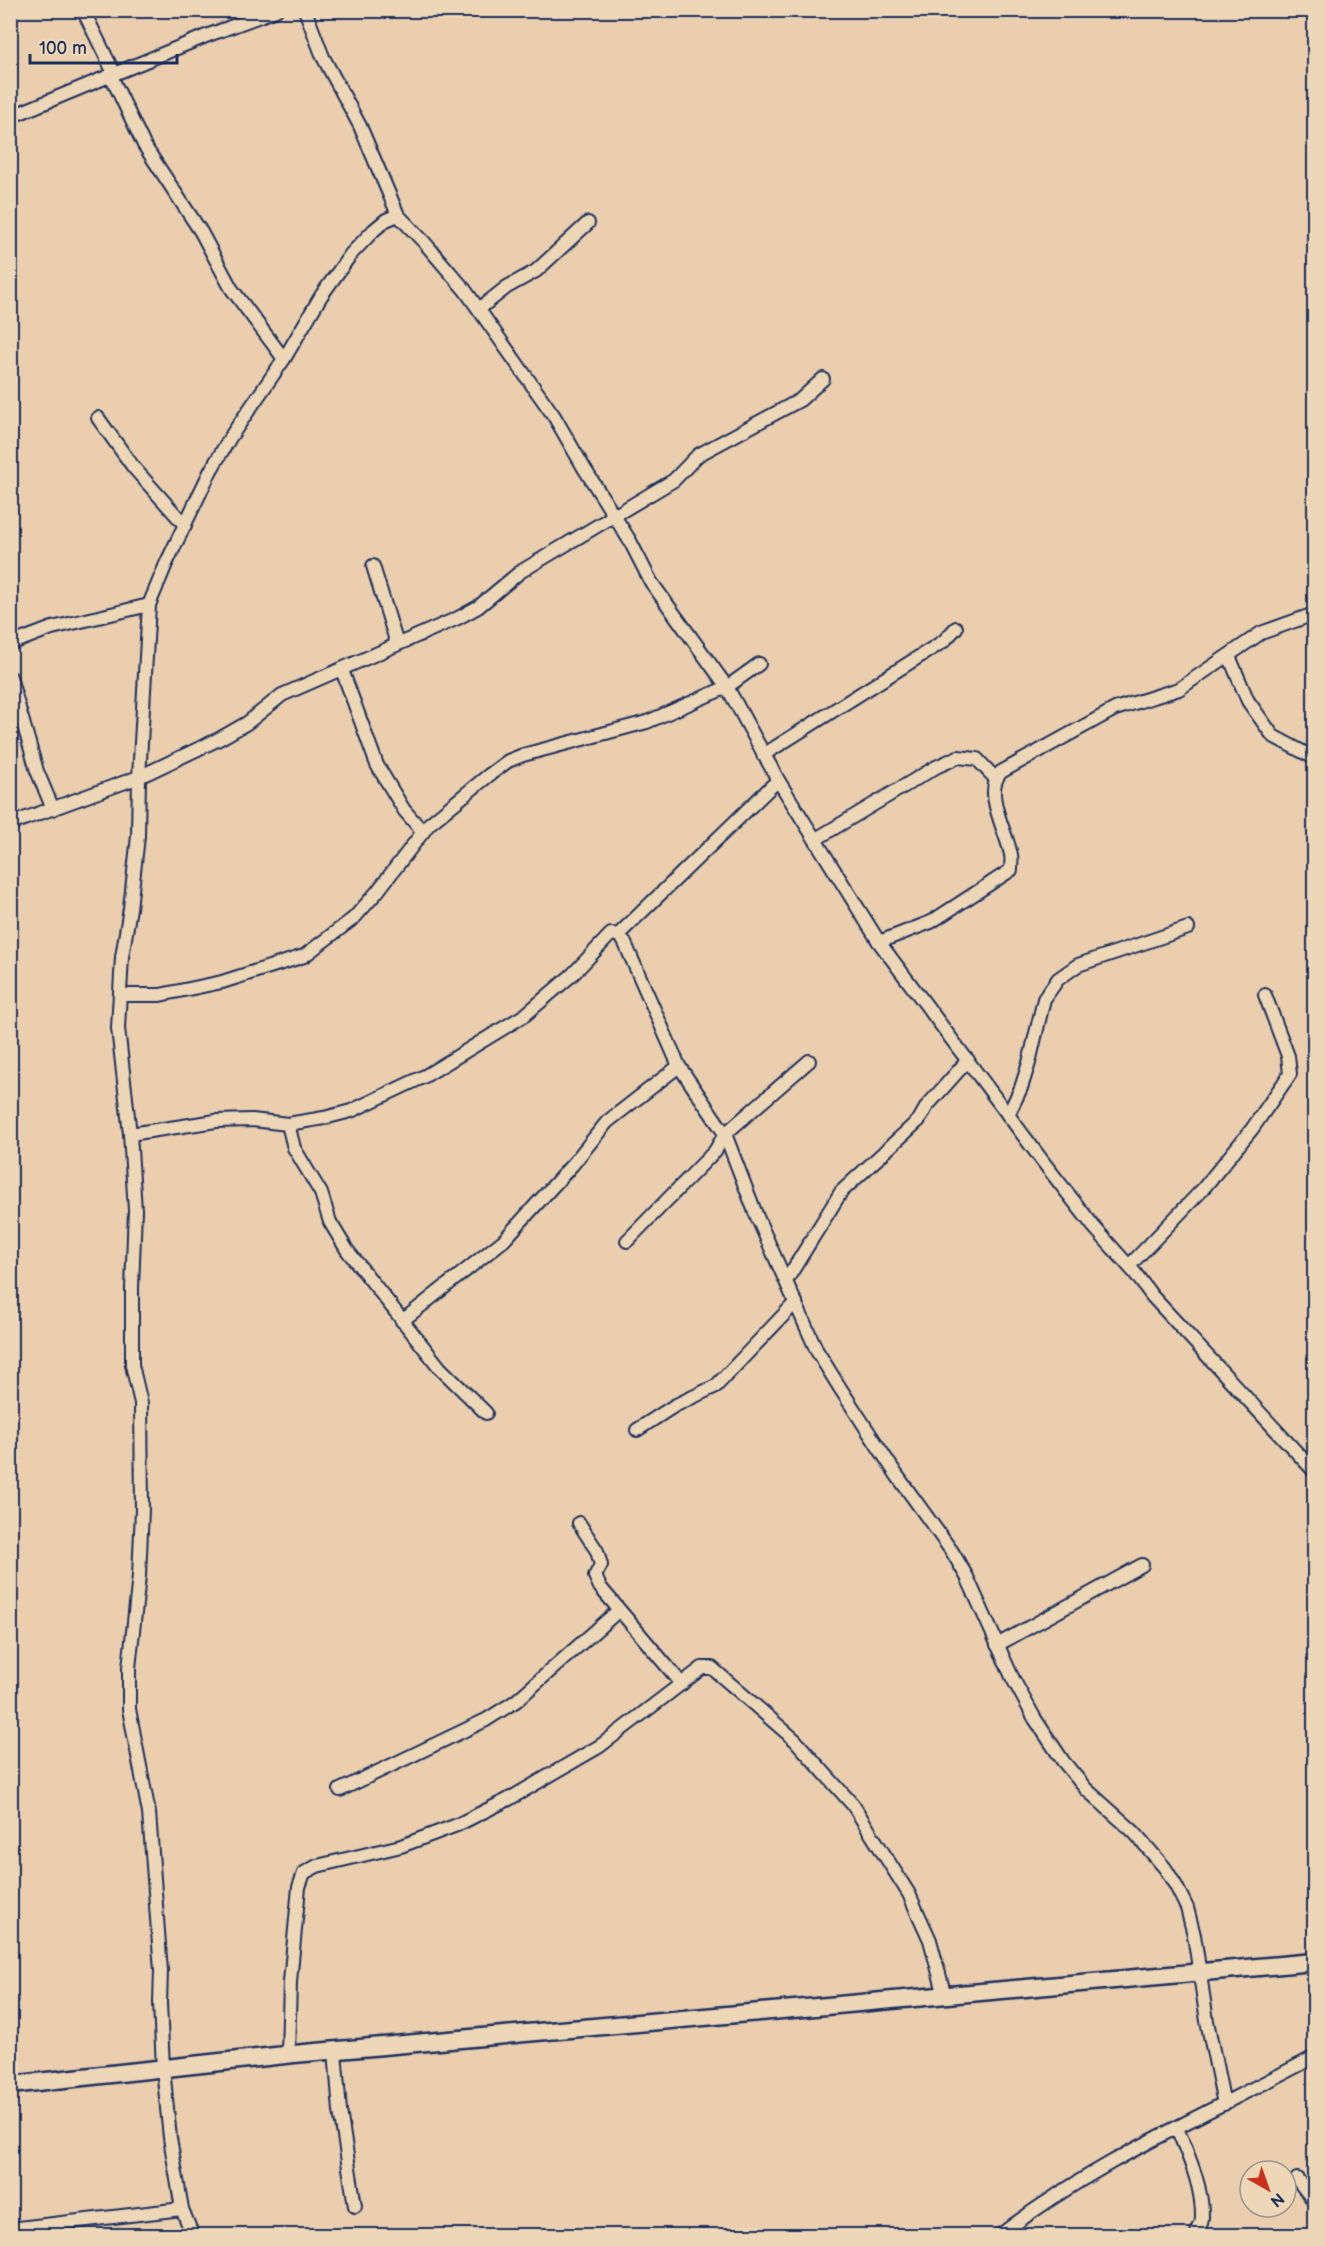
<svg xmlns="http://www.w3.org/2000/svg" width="1325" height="2246" font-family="'Balsamiq Sans',sans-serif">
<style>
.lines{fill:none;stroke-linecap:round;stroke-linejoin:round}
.street-casing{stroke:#1b2f5e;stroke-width:16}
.secondary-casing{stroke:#1b2f5e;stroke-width:21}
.street{stroke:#edd7b6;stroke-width:12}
.secondary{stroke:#edd7b6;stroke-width:16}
</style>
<rect width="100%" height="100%" fill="#eaceae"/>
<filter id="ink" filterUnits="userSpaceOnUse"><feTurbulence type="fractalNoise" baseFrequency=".0167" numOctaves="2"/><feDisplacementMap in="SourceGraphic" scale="12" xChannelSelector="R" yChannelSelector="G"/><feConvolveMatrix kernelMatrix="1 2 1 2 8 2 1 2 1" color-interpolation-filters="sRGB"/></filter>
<g filter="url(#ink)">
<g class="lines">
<g class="street-casing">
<g id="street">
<path d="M 83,10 L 113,71 L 111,76 L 144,145 L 201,232 L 231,288 L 284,359"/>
<path d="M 305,10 L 323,57 L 360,126 L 398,215 L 424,242 L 465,290 L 554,416 L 584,468 L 630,541 L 651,582 L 727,687 L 778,780 L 879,942 L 1044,1163 L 1094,1227 L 1135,1273 L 1152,1296 L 1314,1471"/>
<path d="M 10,117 L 206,36 L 276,10"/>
<path d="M 479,309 L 507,287 L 536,271 L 588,223"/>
<path d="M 98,418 L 134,468 L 185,525"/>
<path d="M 373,566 L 397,644"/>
<path d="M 10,644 L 52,628 L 149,605"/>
<path d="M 1229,656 L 1248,701 L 1273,736 L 1314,758"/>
<path d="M 342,670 L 377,765 L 404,810 L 423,832"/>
<path d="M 10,677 L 37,771 L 53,809"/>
<path d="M 763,755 L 944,641 L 956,628"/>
<path d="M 10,824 L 139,777 L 219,739 L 247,723 L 282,695 L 458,618 L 478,607 L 520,572 L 674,480 L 698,455 L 800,400 L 823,379"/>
<path d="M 816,839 L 936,767 L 958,757 L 977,759 L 995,778"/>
<path d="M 618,935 L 624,941 L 679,1066 L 725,1134 L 757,1217 L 817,1351 L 840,1388 L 896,1474 L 953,1553 L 967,1577 L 1013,1679 L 1035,1719 L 1063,1761 L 1086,1789 L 1134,1832 L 1165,1868 L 1176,1886 L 1187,1908 L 1194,1935 L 1207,2021 L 1224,2104"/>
<path d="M 879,942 L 931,922 L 1011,870 C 1011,865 1012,860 1011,855 C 1007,832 982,792 1001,772 L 1115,709 L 1179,689 L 1261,633 L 1314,614"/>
<path d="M 120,995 L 160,995 L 222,982 L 304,956 L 354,918 L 377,892 L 429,824 L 489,775 L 508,761 L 523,755 L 647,722 L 727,687 L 759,664"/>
<path d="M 1008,1115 L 1021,1088 L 1029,1063 L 1044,999 L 1058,979 L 1078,965 L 1188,928"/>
<path d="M 288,1124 L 294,1148 L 321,1193 L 330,1222 L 347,1250 L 440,1368 L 486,1413"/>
<path d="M 130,1134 L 216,1121 L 252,1120 L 288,1124 L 324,1118 L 351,1111 L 425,1076 L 525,1015 L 573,974 L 611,934 L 618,935 L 778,780"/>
<path d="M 627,1241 L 715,1151 L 725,1134 L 809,1061"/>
<path d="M 1129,1266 L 1202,1190 L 1252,1129 L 1290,1074 L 1288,1056 L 1265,995"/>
<path d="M 786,1281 L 841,1192 L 919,1120 L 927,1106 L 968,1060"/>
<path d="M 402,1321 L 504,1240 L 573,1164 L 607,1122 L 679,1066"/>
<path d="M 637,1430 L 674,1406 L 716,1386 L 796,1302"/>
<path d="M 579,1523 L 597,1551 L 601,1565 L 595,1576 L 600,1587 L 682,1684"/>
<path d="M 997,1645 L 1142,1565"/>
<path d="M 340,1790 L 486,1720 L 516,1701 L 619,1610"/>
<path d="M 335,2051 L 340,2111 L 355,2206"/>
<path d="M 288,2055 L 290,1982 L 299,1887 L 304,1873 L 317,1866 L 401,1846 L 457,1825 L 509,1799 L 600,1746 L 702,1668 L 712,1668 L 795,1740 L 853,1805 L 909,1894 L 930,1940 L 945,1996"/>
<path d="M 1177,2128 C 1188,2155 1203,2187 1202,2218 C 1202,2224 1198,2230 1196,2236"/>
<path d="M 1297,2179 L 1314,2201"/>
<path d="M 10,2229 L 182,2209"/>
<path d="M 193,2236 L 182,2209 L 170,2138 L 163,2068 L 160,2003 L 161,1971 L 149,1813 L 129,1709 L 129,1668 L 139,1576 L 142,1510 L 141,1403 L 132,1365 L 132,1288 L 135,1210 L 130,1134 L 118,1028 L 122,957 L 130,908 L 138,836 L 139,777 L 149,605 L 166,564 L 211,470 L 231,436 L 284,359 L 321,296 L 351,254 L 374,230 L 386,220 L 398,215"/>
<path d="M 999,2236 C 1095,2161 1208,2114 1314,2057"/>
</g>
</g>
<g class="secondary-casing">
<path id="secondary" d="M 10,2085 L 294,2054 L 1314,1962"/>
</g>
<use href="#street" class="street"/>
<use href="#secondary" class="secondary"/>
</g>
</g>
<rect width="1325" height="2246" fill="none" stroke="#edd7b6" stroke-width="36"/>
<rect x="18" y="18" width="1289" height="2210" fill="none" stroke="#1b2f5e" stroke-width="2" filter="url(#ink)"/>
<g transform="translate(1268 2189) rotate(140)"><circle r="28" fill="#edd7b6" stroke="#999493" stroke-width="1.5"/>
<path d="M0-4.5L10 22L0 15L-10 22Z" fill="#c8321e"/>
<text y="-9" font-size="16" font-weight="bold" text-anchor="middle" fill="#1b2f5e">N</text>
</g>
<path d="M30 54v9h147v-9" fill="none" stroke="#1b2f5e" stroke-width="3"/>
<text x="39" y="54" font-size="18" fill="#1b2f5e" stroke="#edd7b6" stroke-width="4.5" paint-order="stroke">100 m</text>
</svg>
